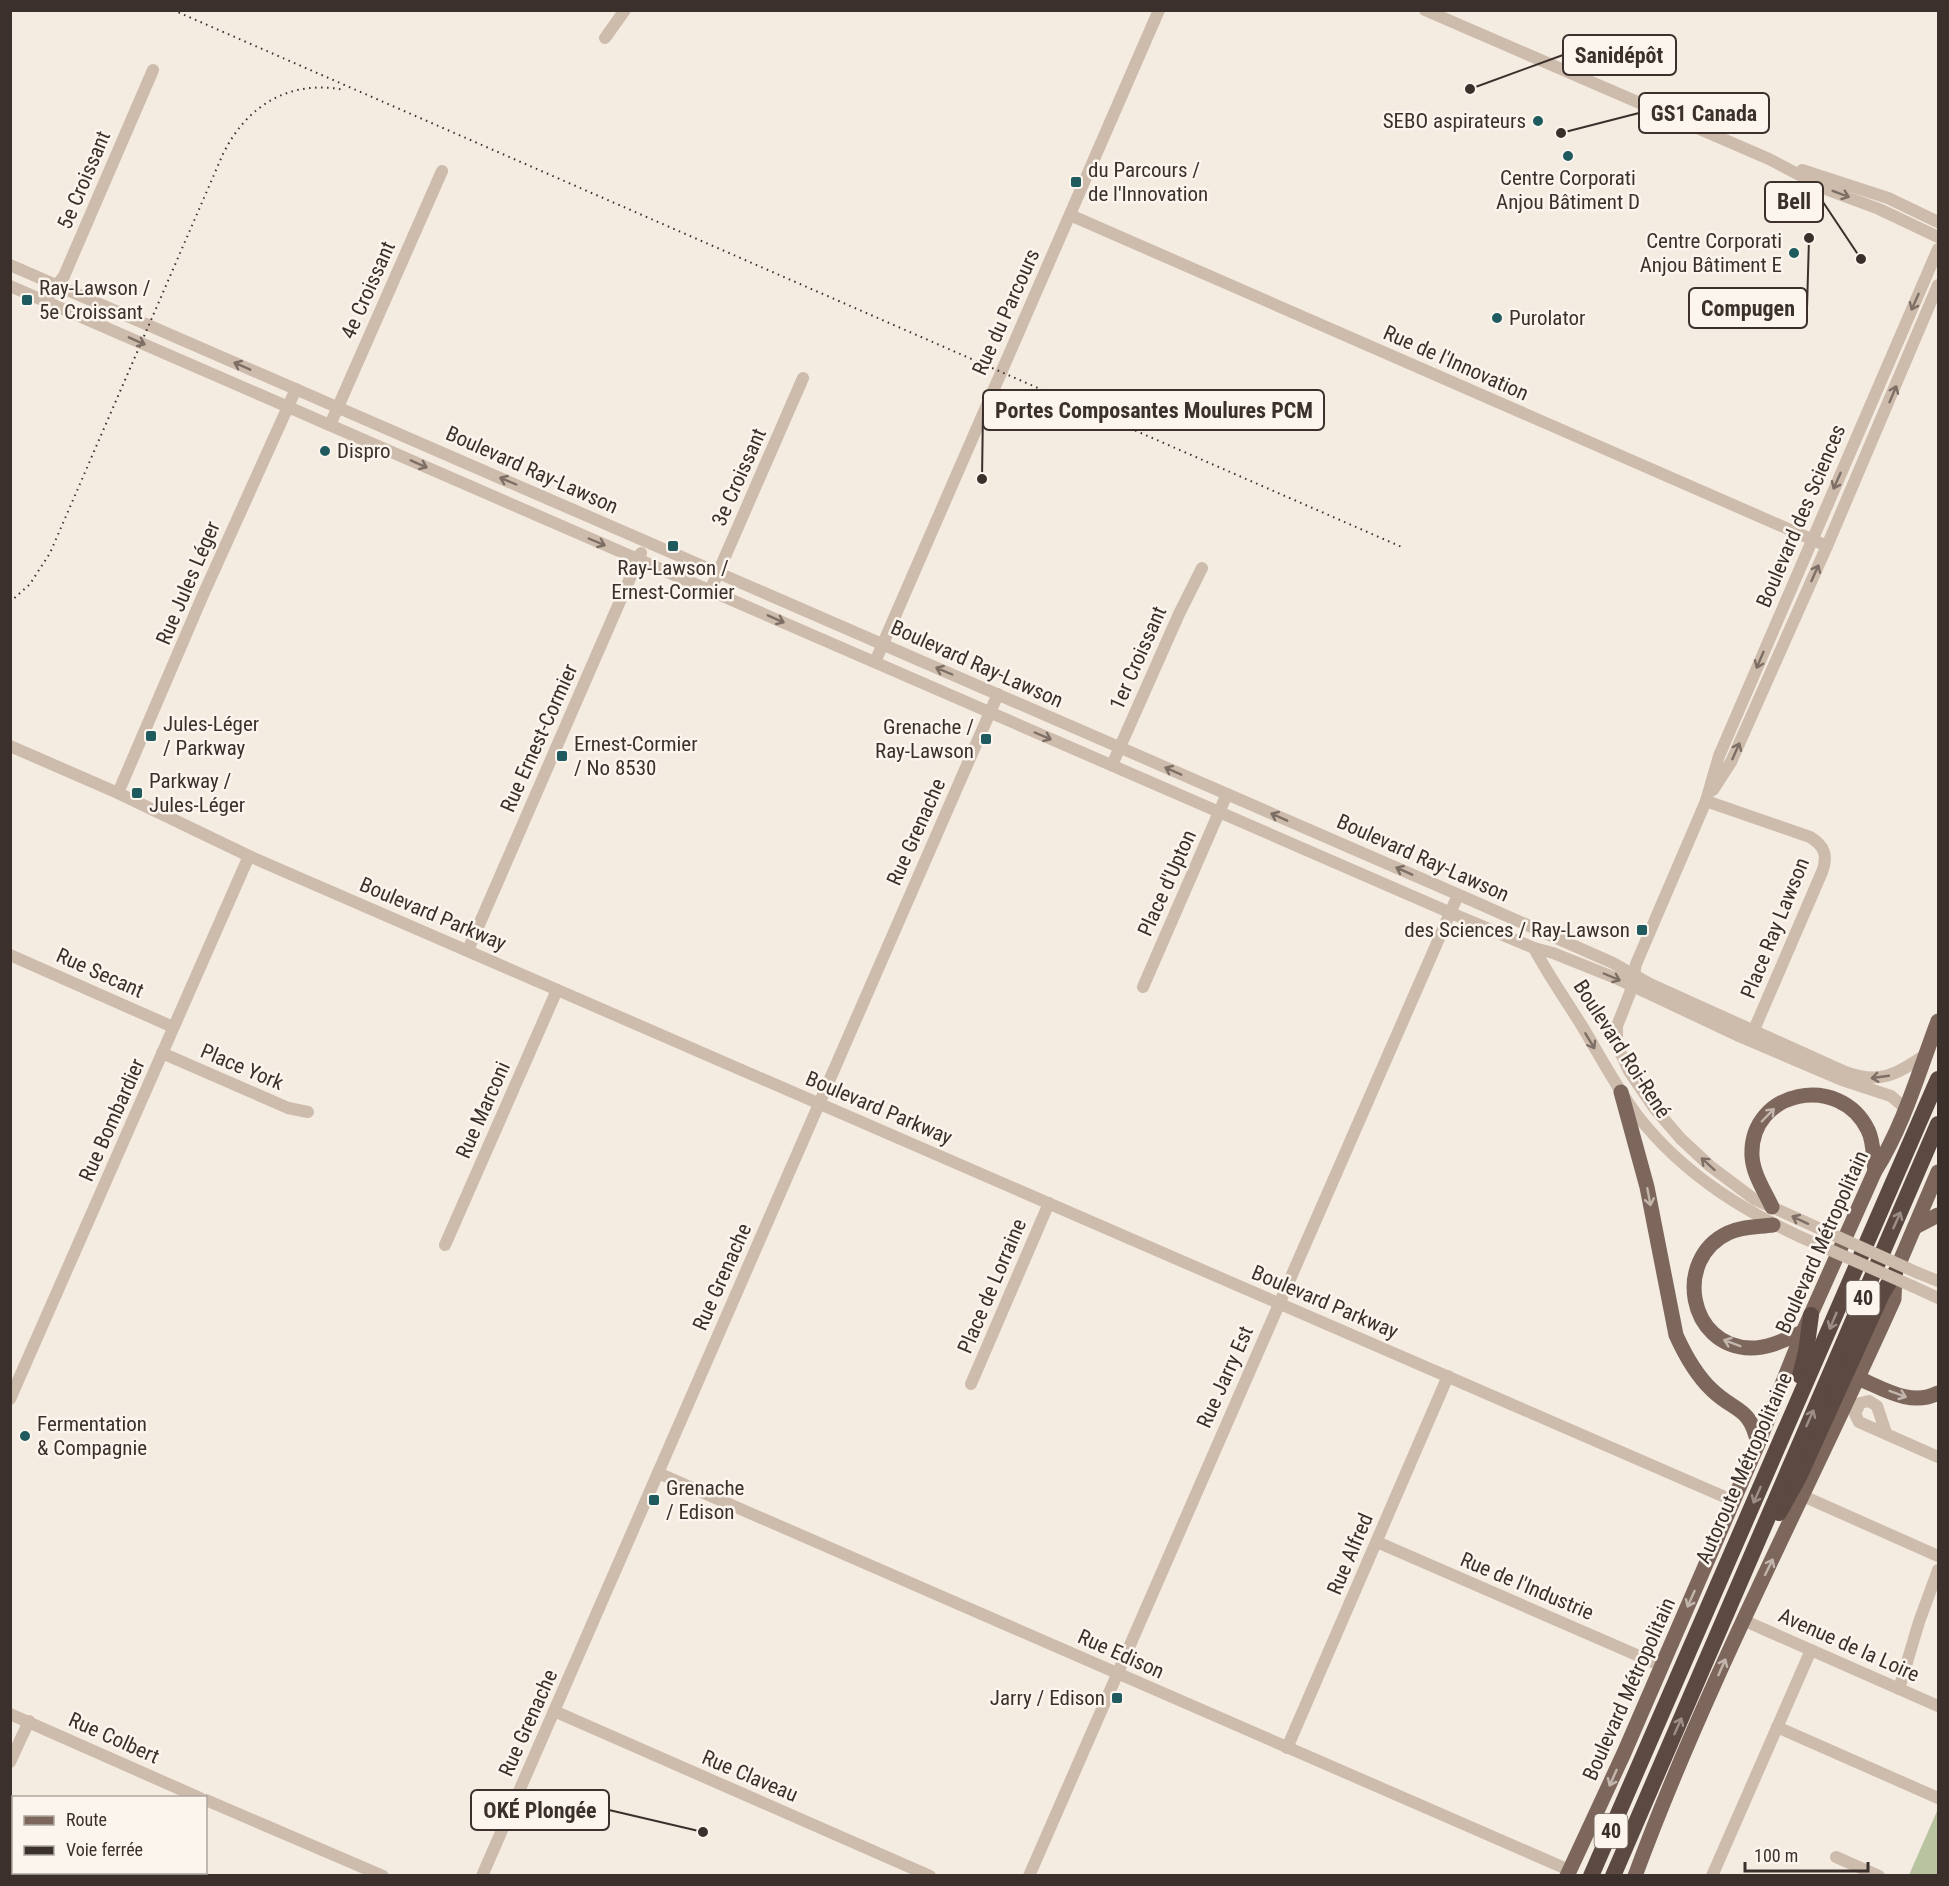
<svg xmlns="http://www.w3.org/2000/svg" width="1949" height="1886" font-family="'Roboto Condensed',sans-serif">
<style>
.green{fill:#b8c4a0}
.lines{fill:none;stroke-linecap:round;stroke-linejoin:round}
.minor{stroke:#cdbbac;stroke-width:12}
.major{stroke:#7d675c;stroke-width:15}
.highway{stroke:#5c4a42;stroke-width:16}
.rail{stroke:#3b302b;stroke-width:2;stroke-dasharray:1.5 4.5;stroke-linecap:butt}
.minor-bridge{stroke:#cdbbac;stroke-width:12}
.oneway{stroke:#7d6f65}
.oneway2{stroke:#c2b5ac}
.oneway3{stroke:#9c8e87}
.poi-dot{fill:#1f5a5e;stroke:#fbf5ee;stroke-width:2}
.labels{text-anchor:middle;stroke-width:5;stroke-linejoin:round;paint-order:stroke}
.shield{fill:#fbf5ee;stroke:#756b66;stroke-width:1.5}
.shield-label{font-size:20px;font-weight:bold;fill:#3b302b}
.poi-label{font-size:21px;fill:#3b302b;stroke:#fbf5ee;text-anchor:start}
.street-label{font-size:21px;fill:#3b302b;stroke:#fbf5ee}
.leader{fill:none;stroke:#3b302b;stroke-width:2}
.callout-dot{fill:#3b302b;stroke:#fbf5ee;stroke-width:2}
.callout{fill:#fbf5ee;stroke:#3b302b;stroke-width:2}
.callout-label{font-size:22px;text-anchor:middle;font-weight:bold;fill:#3b302b}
</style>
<rect width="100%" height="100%" fill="#f4ebe1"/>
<path class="green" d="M 1938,1809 L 1938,1875 L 1909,1875 Z"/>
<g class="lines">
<g class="minor">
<path d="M 1425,10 L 1769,159 L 1828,190 L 1879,209 L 1938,237"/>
<path d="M 605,38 L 625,10"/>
<path d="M 1802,170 L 1888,198 L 1938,222"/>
<path d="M 1070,215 L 1827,546"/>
<path d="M 10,265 L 1473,901 L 1613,963 L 1650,984 L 1843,1071 C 1879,1085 1896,1075 1925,1055"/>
<path d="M 10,286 L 1458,916 L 1534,948 L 1553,953 L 1618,979 L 1739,1036 L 1842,1080 L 1891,1096 L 1905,1108"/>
<path d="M 45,301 L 64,276 L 153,70"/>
<path d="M 330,425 L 442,171"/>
<path d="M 710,591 L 803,378"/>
<path d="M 875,662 L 1159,10"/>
<path d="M 10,746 L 118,793 L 249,856 L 1734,1501"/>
<path d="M 1112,765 L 1179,614 L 1202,568"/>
<path d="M 1713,790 L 1731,762 L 1827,546 L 1938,285"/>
<path d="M 118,793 L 203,595 L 296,389"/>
<path d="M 1706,801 L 1810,837 C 1825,846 1828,856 1822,872 L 1750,1039"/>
<path d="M 1534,948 C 1548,975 1566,1000 1582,1026 C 1600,1056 1616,1087 1637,1115 C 1685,1177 1751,1216 1821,1246"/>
<path d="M 468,950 L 641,553"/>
<path d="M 10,955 L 173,1027"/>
<path d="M 1143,987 L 1227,794"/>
<path d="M 162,1053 L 288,1108 L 308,1112"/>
<path d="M 1827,1232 L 1754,1199 L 1710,1166 L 1681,1139 L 1655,1109 L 1629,1071 L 1617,1045 L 1617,1026 L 1630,993 L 1636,964 L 1706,801 L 1719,756 L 1938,249"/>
<path d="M 445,1245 L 557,990"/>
<path d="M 1918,1273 L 1938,1281"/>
<path d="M 1912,1286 L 1938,1298"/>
<path d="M 971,1384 L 1049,1203"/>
<path d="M 10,1399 L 249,856"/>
<path d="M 1886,1433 L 1877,1406 L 1869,1401 L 1860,1403 L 1855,1414 L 1859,1422 L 1938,1457"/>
<path d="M 658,1473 L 1569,1870"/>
<path d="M 1803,1496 L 1938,1556"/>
<path d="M 1377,1542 L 1662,1666"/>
<path d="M 1743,1620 L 1938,1706"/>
<path d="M 1899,1689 L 1919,1622 L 1938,1570"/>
<path d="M 554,1711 L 930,1876"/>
<path d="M 10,1714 L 200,1798"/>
<path d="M 1777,1727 L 1938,1798"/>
<path d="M 1287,1748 L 1448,1376"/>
<path d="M 10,1762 L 29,1721"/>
<path d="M 206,1800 L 383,1876"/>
<path d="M 1836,1857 L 1879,1876"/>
<path d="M 482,1876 L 998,694"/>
<path d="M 1029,1876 L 1458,895"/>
<path d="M 1712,1876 L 1811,1650"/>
</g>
<g class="major">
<path d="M 1621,1092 L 1647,1187 L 1676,1335 C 1685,1355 1696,1375 1712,1390 C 1736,1413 1750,1406 1758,1444"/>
<path d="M 1772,1207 C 1764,1190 1753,1174 1752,1156 C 1749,1090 1840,1072 1868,1130 C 1874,1142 1873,1157 1875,1171"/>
<path d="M 1773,1225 C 1758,1227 1742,1226 1728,1233 C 1673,1259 1688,1347 1751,1348 C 1770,1348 1786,1339 1803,1332"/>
<path d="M 1915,1227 L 1938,1215"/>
<path d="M 1858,1378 C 1884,1389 1911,1407 1938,1393"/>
<path d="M 1567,1876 L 1624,1753 L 1758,1444 L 1803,1332 L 1875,1171 C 1904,1125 1919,1071 1938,1021"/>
<path d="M 1635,1876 C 1708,1678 1808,1491 1894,1299 L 1895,1273 L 1938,1172"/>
</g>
<g class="highway">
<path d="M 1800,1376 L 1806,1352 L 1811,1315"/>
<path d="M 1779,1513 L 1799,1477 L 1882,1294 L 1895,1273"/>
<path d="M 1591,1876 L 1938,1079"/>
<path d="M 1613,1876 L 1938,1124"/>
</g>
<g class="rail">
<path d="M 173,10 L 1404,548"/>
<path d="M 10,602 L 30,584 L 50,553 L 223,154 C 247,105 290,79 345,90"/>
</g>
<g class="minor-bridge">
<path d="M 1827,1232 L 1918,1273"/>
<path d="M 1821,1246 L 1912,1286"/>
</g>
</g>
<defs><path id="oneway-shaft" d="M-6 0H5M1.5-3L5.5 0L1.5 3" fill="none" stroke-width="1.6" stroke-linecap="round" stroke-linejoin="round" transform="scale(1.5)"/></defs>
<g class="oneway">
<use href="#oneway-shaft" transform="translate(1841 194) rotate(21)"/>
<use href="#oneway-shaft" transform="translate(1915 302) rotate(114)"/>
<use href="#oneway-shaft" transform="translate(137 341) rotate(24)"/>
<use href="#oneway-shaft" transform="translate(242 366) rotate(-156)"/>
<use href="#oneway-shaft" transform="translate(1893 394) rotate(-67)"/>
<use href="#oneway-shaft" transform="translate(419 464) rotate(24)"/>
<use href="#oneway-shaft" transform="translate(508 481) rotate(-157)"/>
<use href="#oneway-shaft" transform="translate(1837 481) rotate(114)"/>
<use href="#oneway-shaft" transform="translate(597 542) rotate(23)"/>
<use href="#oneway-shaft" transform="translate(1815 573) rotate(-66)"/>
<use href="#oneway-shaft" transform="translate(776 619) rotate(24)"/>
<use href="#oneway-shaft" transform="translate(1760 660) rotate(113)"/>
<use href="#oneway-shaft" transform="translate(944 671) rotate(-157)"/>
<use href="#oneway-shaft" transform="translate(1043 736) rotate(23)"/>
<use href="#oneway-shaft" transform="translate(1736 751) rotate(-66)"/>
<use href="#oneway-shaft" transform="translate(1173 771) rotate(-156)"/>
<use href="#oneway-shaft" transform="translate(1279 817) rotate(-156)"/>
<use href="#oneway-shaft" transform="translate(1404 871) rotate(-156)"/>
<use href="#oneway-shaft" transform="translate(1612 977) rotate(23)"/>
<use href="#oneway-shaft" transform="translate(1590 1041) rotate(59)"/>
<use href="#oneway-shaft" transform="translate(1880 1077) rotate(172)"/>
<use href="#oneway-shaft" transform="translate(1708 1164) rotate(-138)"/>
<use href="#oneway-shaft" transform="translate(1800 1220) rotate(-155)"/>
</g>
<g class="oneway2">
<use href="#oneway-shaft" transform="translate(1768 1115) rotate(-46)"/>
<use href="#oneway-shaft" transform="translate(1649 1197) rotate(79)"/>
<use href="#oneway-shaft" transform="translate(1732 1343) rotate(-159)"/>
<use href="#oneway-shaft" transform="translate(1898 1394) rotate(20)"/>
<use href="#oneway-shaft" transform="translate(1769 1567) rotate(-64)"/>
<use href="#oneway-shaft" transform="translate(1691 1599) rotate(114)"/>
<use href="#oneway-shaft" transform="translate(1722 1667) rotate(-66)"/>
<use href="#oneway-shaft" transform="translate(1613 1778) rotate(114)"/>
</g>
<g class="oneway3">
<use href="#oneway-shaft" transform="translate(1897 1220) rotate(-66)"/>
<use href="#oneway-shaft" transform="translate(1833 1321) rotate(113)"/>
<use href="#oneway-shaft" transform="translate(1810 1418) rotate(-66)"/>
<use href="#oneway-shaft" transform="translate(1757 1495) rotate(114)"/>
<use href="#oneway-shaft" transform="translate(1678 1726) rotate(-66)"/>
</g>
<g class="poi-dot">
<circle cx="1538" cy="121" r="6"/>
<circle cx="1568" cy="156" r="6"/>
<rect x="1070" y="176" width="12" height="12" rx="3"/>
<circle cx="1794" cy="253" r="6"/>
<rect x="21" y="294" width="12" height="12" rx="3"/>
<circle cx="1497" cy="318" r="6"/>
<circle cx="325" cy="451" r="6"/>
<rect x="667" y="540" width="12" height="12" rx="3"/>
<rect x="145" y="730" width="12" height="12" rx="3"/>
<rect x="980" y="733" width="12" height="12" rx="3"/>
<rect x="556" y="750" width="12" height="12" rx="3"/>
<rect x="131" y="787" width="12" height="12" rx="3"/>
<rect x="1636" y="924" width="12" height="12" rx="3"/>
<circle cx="25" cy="1436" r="6"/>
<rect x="648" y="1494" width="12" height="12" rx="3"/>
<rect x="1111" y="1692" width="12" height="12" rx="3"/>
</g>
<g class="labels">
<g class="shield">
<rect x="1846.5" y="1281" width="33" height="34" rx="4.5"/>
<rect x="1594.5" y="1814" width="33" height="34" rx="4.5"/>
</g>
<g class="shield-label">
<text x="1863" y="1305">40</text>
<text x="1611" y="1838">40</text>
</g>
<g class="poi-label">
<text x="1526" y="128" text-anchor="end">SEBO aspirateurs</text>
<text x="1088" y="177">du Parcours /<tspan x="1088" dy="24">de l'Innovation</tspan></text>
<text x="1568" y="185" text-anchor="middle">Centre Corporati<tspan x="1568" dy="24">Anjou Bâtiment D</tspan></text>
<text x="1782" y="248" text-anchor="end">Centre Corporati<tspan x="1782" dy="24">Anjou Bâtiment E</tspan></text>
<text x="39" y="295">Ray-Lawson /<tspan x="39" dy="24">5e Croissant</tspan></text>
<text x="1509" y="325">Purolator</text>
<text x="337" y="458">Dispro</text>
<text x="673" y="575" text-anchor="middle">Ray-Lawson /<tspan x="673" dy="24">Ernest-Cormier</tspan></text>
<text x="163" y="731">Jules-Léger<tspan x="163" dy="24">/ Parkway</tspan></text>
<text x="974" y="734" text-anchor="end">Grenache /<tspan x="974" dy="24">Ray-Lawson</tspan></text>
<text x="574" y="751">Ernest-Cormier<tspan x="574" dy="24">/ No 8530</tspan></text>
<text x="149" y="788">Parkway /<tspan x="149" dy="24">Jules-Léger</tspan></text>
<text x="1630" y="937" text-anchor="end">des Sciences / Ray-Lawson</text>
<text x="37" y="1431">Fermentation<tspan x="37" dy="24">&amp; Compagnie</tspan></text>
<text x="666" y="1495">Grenache<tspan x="666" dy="24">/ Edison</tspan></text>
<text x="1105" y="1705" text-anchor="end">Jarry / Edison</text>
</g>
<g class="street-label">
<text transform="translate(84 180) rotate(-67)" y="7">5e Croissant</text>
<text transform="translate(368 290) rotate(-66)" y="7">4e Croissant</text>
<text transform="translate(1006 312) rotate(-66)" y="7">Rue du Parcours</text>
<text transform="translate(1456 363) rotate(24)" y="7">Rue de l'Innovation</text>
<text transform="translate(532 470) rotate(24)" y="7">Boulevard Ray-Lawson</text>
<text transform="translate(739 477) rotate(-66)" y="7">3e Croissant</text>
<text transform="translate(1801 516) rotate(-67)" y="7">Boulevard des Sciences</text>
<text transform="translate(188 583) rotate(-67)" y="7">Rue Jules Léger</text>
<text transform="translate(1138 658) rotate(-66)" y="7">1er Croissant</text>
<text transform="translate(977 664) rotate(24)" y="7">Boulevard Ray-Lawson</text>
<text transform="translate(539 738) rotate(-66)" y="7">Rue Ernest-Cormier</text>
<text transform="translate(916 832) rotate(-66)" y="7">Rue Grenache</text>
<text transform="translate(1423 858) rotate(24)" y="7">Boulevard Ray-Lawson</text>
<text transform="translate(1167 883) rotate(-66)" y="7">Place d'Upton</text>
<text transform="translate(433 914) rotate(23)" y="7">Boulevard Parkway</text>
<text transform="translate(1775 928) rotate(-68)" y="7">Place Ray Lawson</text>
<text transform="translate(100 973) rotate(24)" y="7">Rue Secant</text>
<text transform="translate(1622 1049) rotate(57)" y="7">Boulevard Roi-René</text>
<text transform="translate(242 1067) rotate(23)" y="7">Place York</text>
<text transform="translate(879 1108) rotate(23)" y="7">Boulevard Parkway</text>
<text transform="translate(483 1110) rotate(-66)" y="7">Rue Marconi</text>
<text transform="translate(112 1120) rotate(-66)" y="7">Rue Bombardier</text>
<text transform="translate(1822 1242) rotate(-66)" y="7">Boulevard Métropolitain</text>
<text transform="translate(722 1277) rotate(-66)" y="7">Rue Grenache</text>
<text transform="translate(992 1286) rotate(-67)" y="7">Place de Lorraine</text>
<text transform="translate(1325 1302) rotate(23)" y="7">Boulevard Parkway</text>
<text transform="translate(1225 1377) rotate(-66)" y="7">Rue Jarry Est</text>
<text transform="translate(1744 1468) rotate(-66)" y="7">Autoroute Métropolitaine</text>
<text transform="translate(1350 1554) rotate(-67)" y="7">Rue Alfred</text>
<text transform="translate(1527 1586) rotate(23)" y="7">Rue de l'Industrie</text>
<text transform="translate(1849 1645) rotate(24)" y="7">Avenue de la Loire</text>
<text transform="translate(1121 1654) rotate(24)" y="7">Rue Edison</text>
<text transform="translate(1629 1689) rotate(-66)" y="7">Boulevard Métropolitain</text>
<text transform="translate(528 1723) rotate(-66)" y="7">Rue Grenache</text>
<text transform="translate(114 1738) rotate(24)" y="7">Rue Colbert</text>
<text transform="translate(750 1776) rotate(23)" y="7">Rue Claveau</text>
</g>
</g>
<path class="leader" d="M1470 89L1563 55M1561 133L1639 113M1861 259L1823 202M1809 238L1807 308M982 479L983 410M703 1832L609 1810"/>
<g class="callout-dot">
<circle cx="1470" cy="89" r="6"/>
<circle cx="1561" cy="133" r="6"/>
<circle cx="1861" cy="259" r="6"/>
<circle cx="1809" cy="238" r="6"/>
<circle cx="982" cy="479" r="6"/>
<circle cx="703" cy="1832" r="6"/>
</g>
<g class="callout">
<rect x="1563" y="35" width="113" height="40" rx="6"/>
<rect x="1639" y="93" width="130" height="40" rx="6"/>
<rect x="1765" y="182" width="58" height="40" rx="6"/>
<rect x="1689" y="288" width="118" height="40" rx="6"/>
<rect x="983" y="390" width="341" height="40" rx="6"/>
<rect x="471" y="1790" width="138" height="40" rx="6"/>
</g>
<g class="callout-label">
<text x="1619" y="63">Sanidépôt</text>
<text x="1704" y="121">GS1 Canada</text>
<text x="1794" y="209">Bell</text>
<text x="1748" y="316">Compugen</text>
<text x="1154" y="418">Portes Composantes Moulures PCM</text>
<text x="540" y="1818">OKÉ Plongée</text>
</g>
<rect width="1949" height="1886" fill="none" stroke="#3b302b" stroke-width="24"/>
<rect x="12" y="1796" width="195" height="78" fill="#fbf5ee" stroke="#aea6a0" stroke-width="1.5"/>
<rect x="24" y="1816" width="30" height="9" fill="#7d675c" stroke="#aea6a0" stroke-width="1.5"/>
<text x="66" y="1826" font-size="18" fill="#3b302b">Route</text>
<rect x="24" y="1846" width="30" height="9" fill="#3b302b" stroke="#aea6a0" stroke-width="1.5"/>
<text x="66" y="1856" font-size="18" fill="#3b302b">Voie ferrée</text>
<path d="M1745 1862v9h123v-9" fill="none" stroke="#3b302b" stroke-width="3"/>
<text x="1754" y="1862" font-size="18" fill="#3b302b" stroke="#fbf5ee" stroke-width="4.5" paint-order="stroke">100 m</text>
</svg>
